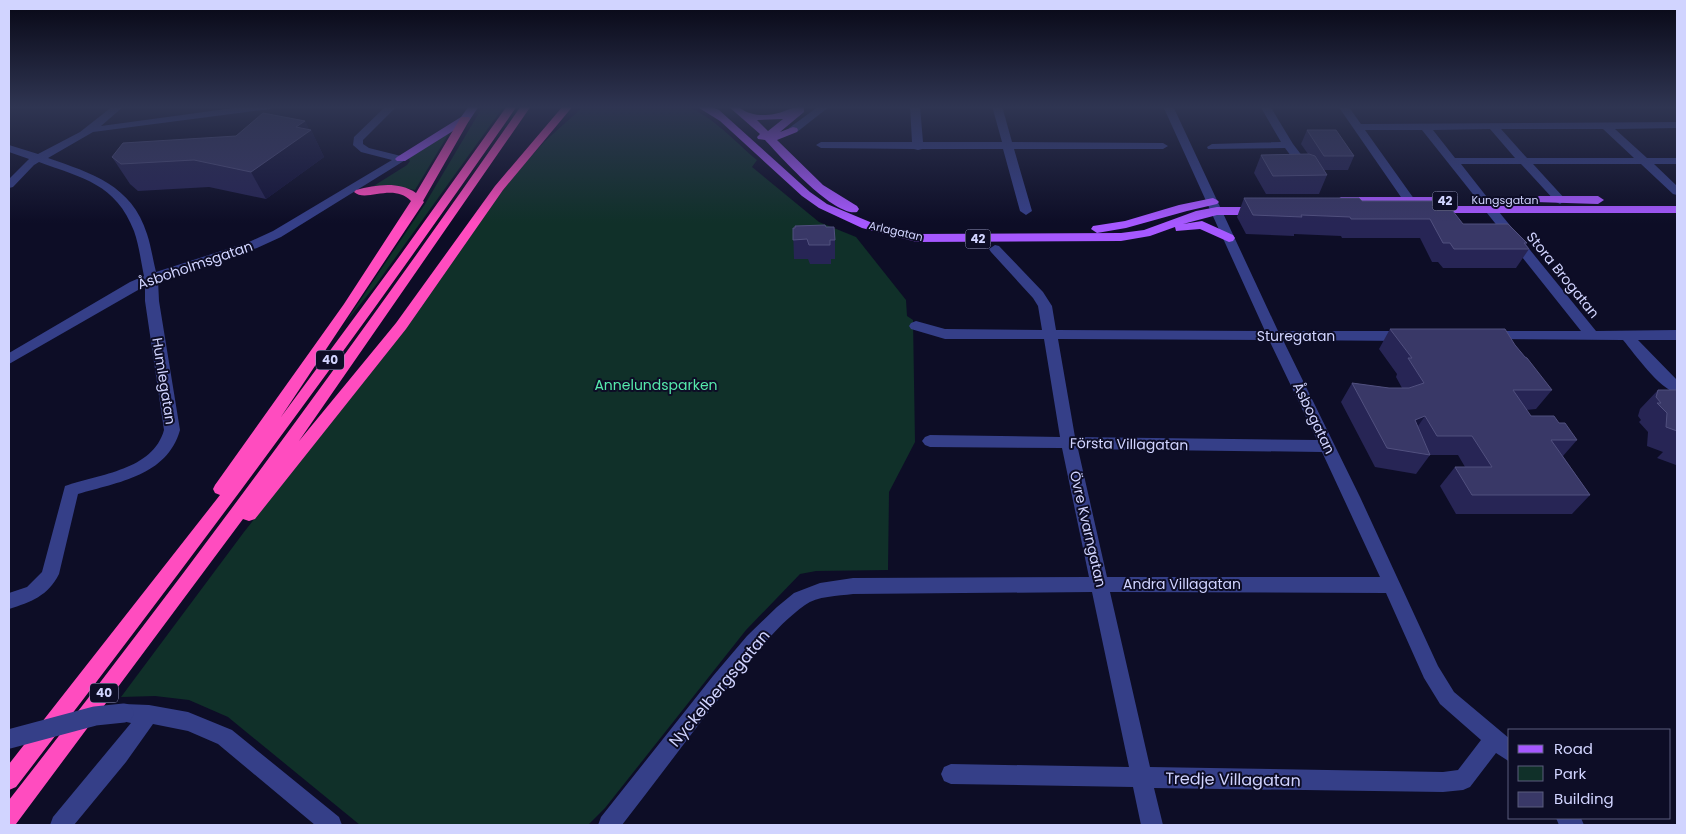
<svg xmlns="http://www.w3.org/2000/svg" width="1686" height="834" font-family="Poppins,sans-serif">
<style>
.green{fill:#103029}
.lines{fill:none;stroke-linecap:round;stroke-linejoin:round}
.minor{fill:#353f88;fill-rule:evenodd}
.major{fill:#a658ff;fill-rule:evenodd}
.highway{fill:#ff4cbf;fill-rule:evenodd}
.minor-bridge{stroke:#353f88;stroke-width:19}
.wall{fill:#272555}
.shaded-wall{fill:#15143a}
.building{fill:#393867;stroke:#51507f}
.labels{text-anchor:middle;stroke-width:4;stroke-linejoin:round;paint-order:stroke}
.far-street-label{font-size:11px;fill:#d1d4ff;stroke:#0d0d26}
.shield{fill:#0d0d26;stroke:#9698be;stroke-width:1}
.shield-label{font-size:12px;font-weight:bold;fill:#d1d4ff}
.street-label{font-size:14px;fill:#d1d4ff;stroke:#0d0d26}
.park-label{font-size:14px;fill:#55e8ab;stroke:#0d0d26}
.near-street-label{font-size:16px;fill:#d1d4ff;stroke:#0d0d26}
</style>
<rect width="100%" height="100%" fill="#0d0d26"/>
<g class="green">
<path d="M 483,106 L 504,106 L 375,286 L 345,323 L 425,204 Z"/>
<path d="M 584,106 L 686,106 C 714,117 734,141 757,160 L 752,167 L 819,222 L 856,237 L 906,300 L 907,316 L 913,320 L 915,442 L 889,492 L 888,570 L 816,571 L 800,574 L 746,630 L 605,808 L 588,825 L 360,825 L 228,717 L 189,700 L 155,696 L 121,697 L 244,532 L 354,393 L 511,179 L 544,142 Z"/>
<path d="M 449,133 L 415,190 L 388,185 L 372,187 L 407,165 L 410,161 L 408,157 Z"/>
</g>
<g class="lines">
<g class="minor">
<path d="M 113,106 L 124,106 L 101,126 L 248,106 L 275,106 L 270,109 L 93,132 L 48,158 C 91,173 132,185 147,234 C 151,246 153,260 156,272 L 249,242 L 273,231 L 392,160 L 361,152 L 353,145 L 354,137 L 386,106 L 397,106 L 363,140 L 363,144 L 369,148 L 405,157 L 407,159 L 281,237 L 257,248 L 158,280 L 159,301 L 180,430 C 167,476 118,482 78,494 L 59,574 C 48,596 31,602 9,609 L 9,593 L 27,587 L 42,572 L 65,486 C 100,474 153,470 164,430 L 145,301 L 145,286 L 9,364 L 9,353 L 130,282 L 144,276 C 141,262 139,245 134,231 C 116,184 83,178 39,162 L 34,165 L 13,187 L 9,188 L 9,179 L 29,159 L 9,152 L 9,145 L 38,154 L 80,132 Z"/>
<path d="M 819,106 L 830,106 L 797,132 L 789,132 L 788,130 L 789,128 Z"/>
<path d="M 910,106 L 920,106 L 923,142 L 1002,142 L 992,106 L 1002,106 L 1012,142 L 1163,143 L 1168,146 L 1163,149 L 1014,149 L 1032,211 L 1026,215 L 1020,211 L 1003,149 L 922,149 L 918,150 L 914,149 L 821,148 L 816,145 L 821,142 L 912,142 Z"/>
<path d="M 1163,106 L 1173,106 L 1278,331 L 1406,331 L 1411,333 L 1413,336 L 1411,339 L 1406,341 L 1283,340 L 1360,497 L 1438,666 L 1454,692 L 1510,739 L 1510,762 L 1496,753 L 1470,787 L 1463,790 L 1443,792 L 1154,788 L 1163,825 L 1141,825 L 1133,787 L 951,784 L 944,781 L 941,774 L 944,767 L 951,764 L 1129,767 L 1092,592 L 853,594 C 838,596 817,596 805,605 C 781,622 760,648 741,671 C 700,721 662,774 622,825 L 598,825 L 601,817 L 713,676 L 747,636 L 777,607 L 794,593 L 820,583 L 853,578 L 1089,577 L 1062,448 L 930,447 L 925,445 L 922,441 L 925,437 L 930,435 L 1060,437 L 1044,339 L 945,339 L 911,329 L 909,326 L 911,323 L 916,321 L 945,329 L 1042,330 L 1038,306 L 1033,298 L 991,252 L 989,249 L 995,245 L 999,246 L 1043,292 L 1052,306 L 1056,330 L 1265,331 ZM 1058,339 L 1269,340 L 1317,440 L 1075,437 ZM 1078,449 L 1322,452 L 1380,577 L 1107,577 ZM 1110,592 L 1386,593 L 1424,678 L 1440,704 L 1481,740 L 1458,770 L 1443,772 L 1150,767 Z"/>
<path d="M 1260,106 L 1270,106 L 1293,144 L 1313,170 L 1311,172 L 1303,172 L 1285,148 L 1208,149 L 1207,147 L 1212,144 L 1281,142 Z"/>
<path d="M 1338,106 L 1348,106 L 1361,124 L 1677,122 L 1677,128 L 1615,129 L 1647,158 L 1677,158 L 1677,164 L 1654,164 L 1677,186 L 1677,195 L 1673,194 L 1641,164 L 1533,164 L 1566,200 L 1560,204 L 1556,202 L 1521,164 L 1461,164 L 1490,201 L 1484,205 L 1480,203 L 1422,130 L 1365,130 L 1422,210 L 1420,213 L 1412,213 ZM 1490,129 L 1515,158 L 1455,158 L 1433,130 ZM 1501,129 L 1603,129 L 1634,158 L 1527,158 Z"/>
<path d="M 1491,206 L 1495,207 L 1596,331 L 1677,330 L 1677,340 L 1638,340 L 1677,380 L 1677,393 C 1659,389 1635,354 1623,340 L 1484,339 L 1482,336 L 1484,333 L 1489,331 L 1581,331 L 1487,213 L 1485,210 Z"/>
<path d="M 124,704 L 149,705 L 188,712 L 232,730 L 339,817 L 342,825 L 315,825 L 218,744 L 188,731 L 153,724 L 126,762 L 74,825 L 50,825 L 53,817 L 131,723 L 117,720 L 114,713 L 117,706 Z"/>
<path d="M 1556,818 L 1581,818 L 1584,825 L 1559,825 Z"/>
</g>
<g class="major">
<path d="M 469,106 L 479,106 L 469,121 L 405,161 L 397,161 L 395,159 L 397,157 L 461,117 Z"/>
<path d="M 696,106 L 710,106 L 719,110 L 810,192 L 827,204 L 870,222 L 917,234 L 1121,233 L 1144,230 L 1196,211 L 1217,207 L 1258,207 L 1264,211 L 1258,215 L 1217,215 L 1183,224 L 1202,221 L 1233,235 L 1235,238 L 1233,241 L 1229,242 L 1200,229 L 1176,231 L 1175,227 L 1150,236 L 1121,241 L 917,242 L 862,228 L 819,208 L 802,196 L 720,121 Z"/>
<path d="M 728,106 C 744,106 739,110 750,113 C 755,115 761,115 766,115 C 781,115 791,106 804,106 L 804,112 L 780,132 L 793,127 L 797,128 L 798,130 L 797,132 L 777,140 L 823,185 L 857,206 L 859,209 L 857,212 C 834,217 781,157 765,140 L 758,139 L 757,137 L 760,134 ZM 783,119 L 768,131 L 757,120 Z"/>
<path d="M 1539,196 L 1598,196 L 1604,200 L 1598,204 L 1535,202 L 1533,200 Z"/>
<path d="M 1341,197 L 1446,197 L 1452,201 L 1446,205 L 1337,203 L 1335,201 Z"/>
<path d="M 1213,198 L 1217,200 L 1219,202 L 1217,204 L 1187,211 L 1126,228 L 1097,233 L 1091,229 L 1093,226 L 1125,221 L 1179,205 Z"/>
<path d="M 1431,206 L 1677,206 L 1677,213 L 1427,213 L 1425,210 Z"/>
</g>
<g class="highway">
<path d="M 507,106 L 517,106 C 357,338 188,563 16,787 L 9,790 L 9,764 L 220,495 L 215,493 L 213,489 L 215,485 L 344,304 L 411,201 C 393,182 366,203 354,192 L 356,190 C 376,185 398,181 416,193 L 461,117 L 469,117 L 470,119 L 423,201 L 424,202 L 281,417 L 399,257 Z"/>
<path d="M 521,106 L 531,106 L 299,441 L 396,323 L 495,186 L 563,106 L 573,106 L 503,190 L 406,329 L 255,519 L 249,521 L 243,519 L 16,824 L 9,825 L 9,800 C 186,574 357,342 521,106 Z"/>
</g>
<path class="minor-bridge" d="M 9,739 L 95,716 L 124,713"/>
</g>
<g class="wall">
<path d="M 305,121 L 309,130 L 311,130 L 324,157 L 266,199 L 209,187 L 138,191 L 130,184 L 112,157 L 236,136 Z"/>
<path d="M 1307,130 L 1354,156 L 1348,170 L 1324,170 L 1327,175 L 1319,194 L 1266,194 L 1254,173 L 1261,155 L 1308,154 L 1301,144 Z"/>
<path d="M 1244,198 L 1362,201 L 1463,224 L 1527,243 L 1526,244 L 1529,249 L 1516,268 L 1443,268 L 1438,262 L 1432,262 L 1420,238 L 1342,238 L 1341,236 L 1294,234 L 1294,236 L 1246,234 L 1237,217 Z"/>
<path d="M 826,227 L 835,240 L 835,259 L 831,259 L 831,264 L 810,264 L 808,259 L 794,259 L 793,228 Z"/>
<path d="M 1390,329 L 1515,345 L 1552,390 L 1536,409 L 1526,410 L 1531,416 L 1559,423 L 1577,440 L 1563,456 L 1590,495 L 1572,514 L 1456,514 L 1440,486 L 1455,467 L 1465,467 L 1458,455 L 1430,455 L 1416,474 L 1375,467 L 1341,402 L 1352,383 L 1389,388 L 1402,388 L 1396,377 L 1397,374 L 1379,349 Z"/>
<path d="M 1658,390 L 1677,390 L 1677,466 L 1676,465 L 1657,458 L 1663,452 L 1647,446 L 1648,432 L 1639,422 L 1641,420 L 1638,416 L 1640,409 Z"/>
</g>
<g class="shaded-wall">
<path d="M 305,121 L 310,131 L 311,130 L 324,157 L 266,199 L 251,172 L 296,127 Z"/>
<path d="M 1425,416 L 1412,435 L 1415,420 Z"/>
</g>
<g class="building">
<path d="M 263,113 L 305,121 L 296,127 L 311,130 L 251,172 L 194,160 L 121,164 L 112,157 L 123,143 L 236,136 Z"/>
<path d="M 1307,130 L 1336,130 L 1354,156 L 1324,156 Z"/>
<path d="M 1309,154 L 1315,156 L 1327,175 L 1273,176 L 1261,155 Z"/>
<path d="M 1244,198 L 1359,198 L 1362,201 L 1445,201 L 1463,224 L 1508,224 L 1527,243 L 1524,243 L 1529,249 L 1454,249 L 1450,243 L 1443,243 L 1430,219 L 1351,219 L 1350,217 L 1301,215 L 1302,217 L 1253,215 Z"/>
<path d="M 825,225 L 826,227 L 834,227 L 835,240 L 830,240 L 830,245 L 809,245 L 807,239 L 793,240 L 793,228 L 795,228 L 795,226 Z"/>
<path d="M 1390,329 L 1505,329 L 1515,345 L 1525,357 L 1527,358 L 1552,390 L 1513,390 L 1531,416 L 1554,416 L 1559,423 L 1565,423 L 1577,440 L 1551,440 L 1590,495 L 1472,495 L 1455,467 L 1492,467 L 1472,436 L 1437,436 L 1425,416 L 1415,420 L 1430,455 L 1387,448 L 1352,383 L 1389,388 L 1409,388 L 1424,383 L 1408,358 L 1412,358 Z"/>
<path d="M 1658,390 L 1677,390 L 1677,431 L 1666,427 L 1667,413 L 1657,403 L 1661,403 L 1656,397 Z"/>
</g>
<linearGradient id="sky" x2="0" y2="1"><stop stop-color="#070715"/><stop offset="0.48" stop-color="#2f3552"/><stop offset="1" stop-color="#2f3552" stop-opacity="0"/></linearGradient>
<rect width="1686" height="223" fill="url(#sky)"/>
<g class="labels">
<g class="far-street-label">
<text x="1505" y="204">Kungsgatan</text>
<text transform="translate(896 231) rotate(13)" y="4">Arlagatan</text>
</g>
<g class="shield">
<rect x="1432.5" y="191.5" width="25" height="19" rx="4"/>
<rect x="965.5" y="229.5" width="25" height="19" rx="4"/>
<rect x="316" y="350.5" width="28" height="19" rx="4"/>
<rect x="90" y="683.5" width="28" height="19" rx="4"/>
</g>
<g class="shield-label">
<text x="1445" y="205">42</text>
<text x="978" y="243">42</text>
<text x="330" y="364">40</text>
<text x="104" y="697">40</text>
</g>
<g class="street-label">
<text transform="translate(195 265) rotate(-19)" y="5">Åsboholmsgatan</text>
<text transform="translate(1563 275) rotate(51)" y="5">Stora Brogatan</text>
<text x="1296" y="341">Sturegatan</text>
<text transform="translate(164 381) rotate(81)" y="5">Humlegatan</text>
<text transform="translate(1314 418) rotate(64)" y="5">Åsbogatan</text>
<text transform="translate(1129 444) rotate(1)" y="5">Första Villagatan</text>
<text transform="translate(1088 529) rotate(77)" y="5">Övre Kvarngatan</text>
<text x="1182" y="589">Andra Villagatan</text>
</g>
<g class="park-label">
<text x="656" y="390">Annelundsparken</text>
</g>
<g class="near-street-label">
<text transform="translate(719 688) rotate(-50)" y="6">Nyckelbergsgatan</text>
<text transform="translate(1233 779) rotate(1)" y="6">Tredje Villagatan</text>
</g>
</g>
<rect width="1686" height="834" fill="none" stroke="#d1d4ff" stroke-width="20"/>
<rect x="1508" y="729" width="162" height="90" fill="#0d0d26" stroke="#5b5d7d"/>
<rect x="1518" y="745" width="25" height="8" fill="#a658ff" stroke="#5b5d7d"/>
<text x="1554" y="754" font-size="15" fill="#d1d4ff">Road</text>
<rect x="1518" y="766" width="25" height="15" fill="#103029" stroke="#5b5d7d"/>
<text x="1554" y="779" font-size="15" fill="#d1d4ff">Park</text>
<rect x="1518" y="792" width="25" height="15" fill="#393867" stroke="#5b5d7d"/>
<text x="1554" y="804" font-size="15" fill="#d1d4ff">Building</text>
</svg>
